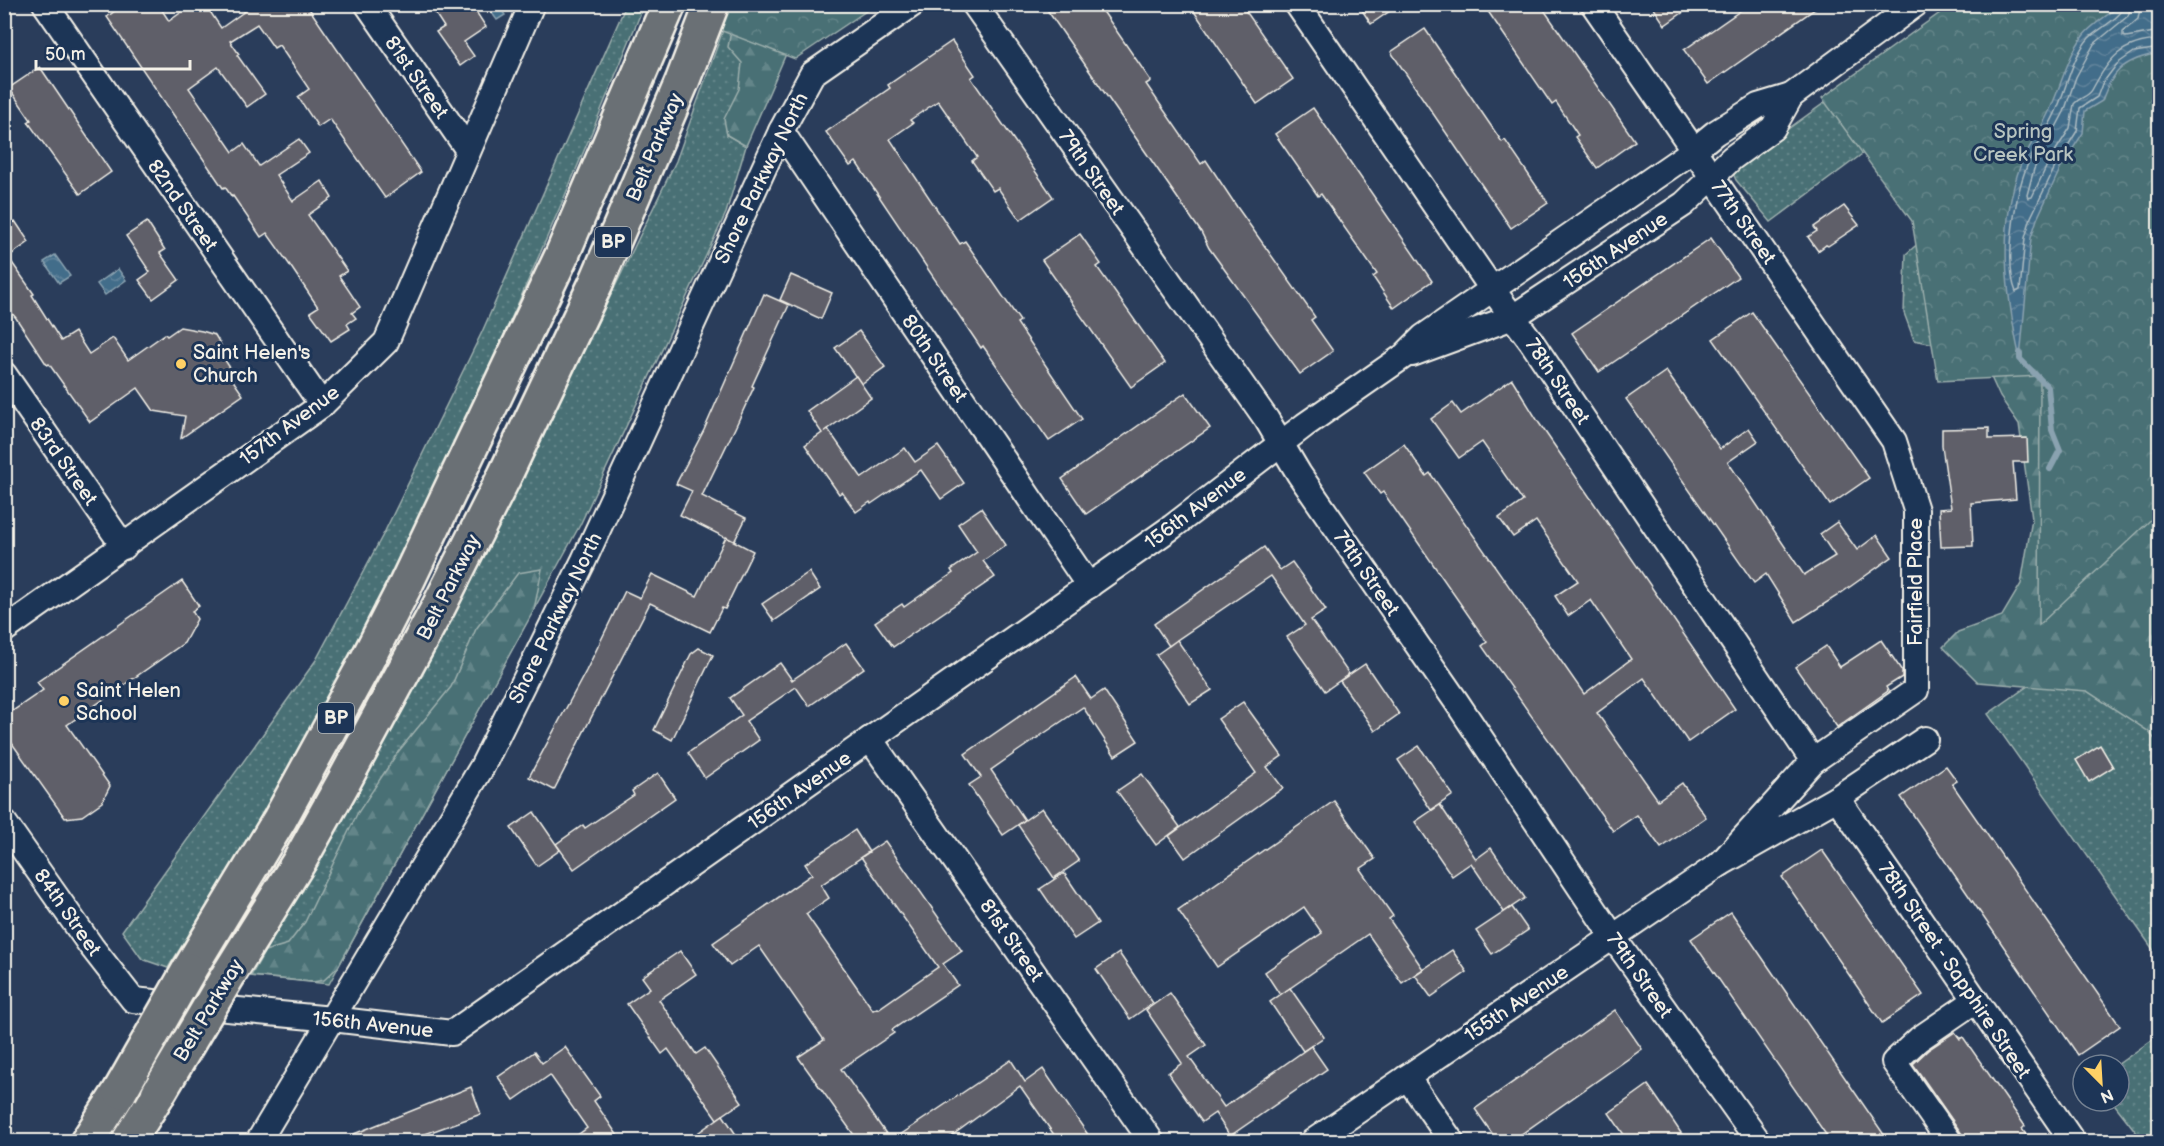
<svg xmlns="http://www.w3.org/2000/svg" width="2164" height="1146" font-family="'Balsamiq Sans',sans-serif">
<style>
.grass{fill:url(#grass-dots);stroke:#9eb0ae;stroke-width:1.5}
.forest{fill:url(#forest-firs);stroke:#9eb0ae;stroke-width:1.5}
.park{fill:url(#park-crowns);stroke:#9eb0ae;stroke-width:1.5}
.water{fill:url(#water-waves);stroke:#8aa2b0;stroke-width:1.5}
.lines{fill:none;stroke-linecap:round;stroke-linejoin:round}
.shore{stroke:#adbcc2;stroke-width:1.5}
.stream{stroke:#8aa2b0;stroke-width:6}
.building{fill:#5f5e69;stroke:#f4f1e8;stroke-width:1.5}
.minor-casing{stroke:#f4f1e8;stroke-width:28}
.highway-casing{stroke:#f4f1e8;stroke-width:38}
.minor{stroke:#1d3557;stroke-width:24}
.highway{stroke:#6b6f75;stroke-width:33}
.highway-bridge-casing{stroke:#f4f1e8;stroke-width:38;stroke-linecap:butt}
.highway-bridge{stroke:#6b6f75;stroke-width:33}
.poi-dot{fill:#ffd166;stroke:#1d3557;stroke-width:2}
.labels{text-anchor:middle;stroke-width:6;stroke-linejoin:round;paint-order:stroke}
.shield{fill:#1d3557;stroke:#b4b9bc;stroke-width:1.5}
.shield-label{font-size:18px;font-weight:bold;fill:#f4f1e8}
.street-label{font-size:20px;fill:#f4f1e8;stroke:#1d3557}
.park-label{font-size:20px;fill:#b8c4c0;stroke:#1d3557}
.poi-label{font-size:20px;fill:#f4f1e8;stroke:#1d3557;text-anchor:start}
</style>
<defs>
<pattern id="grass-dots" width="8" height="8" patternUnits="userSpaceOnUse" patternTransform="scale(1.5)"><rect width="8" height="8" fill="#497075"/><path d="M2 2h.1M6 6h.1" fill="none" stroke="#648589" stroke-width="1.8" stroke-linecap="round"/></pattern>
<pattern id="forest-firs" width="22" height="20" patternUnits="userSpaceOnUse" patternTransform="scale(1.5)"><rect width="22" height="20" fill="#497075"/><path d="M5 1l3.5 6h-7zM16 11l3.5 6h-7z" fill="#648589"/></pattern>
<pattern id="park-crowns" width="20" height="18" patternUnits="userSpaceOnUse" patternTransform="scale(1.5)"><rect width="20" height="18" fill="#497075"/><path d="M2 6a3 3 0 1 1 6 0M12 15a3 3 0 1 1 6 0" fill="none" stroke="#648589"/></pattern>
<pattern id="water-waves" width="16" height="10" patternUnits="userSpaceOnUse" patternTransform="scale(1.5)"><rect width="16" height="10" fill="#436d8a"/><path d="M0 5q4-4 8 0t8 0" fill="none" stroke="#5f829a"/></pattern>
</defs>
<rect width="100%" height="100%" fill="#2a3d5b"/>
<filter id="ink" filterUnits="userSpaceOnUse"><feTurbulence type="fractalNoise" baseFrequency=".0167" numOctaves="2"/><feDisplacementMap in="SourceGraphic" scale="12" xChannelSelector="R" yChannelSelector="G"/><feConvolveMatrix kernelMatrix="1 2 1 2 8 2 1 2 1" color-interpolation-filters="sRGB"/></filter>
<g filter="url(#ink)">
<g class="grass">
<path d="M 626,5 L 644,5 C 550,239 447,470 331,694 C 282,788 224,878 168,968 L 142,959 L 122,931 L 316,660 L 385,531 L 482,332 Z"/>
<path d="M 732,5 C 737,31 746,61 740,88 C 734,110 722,107 727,135 L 746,146 L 726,213 L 580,525 L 329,984 L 251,976 L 412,691 L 579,361 L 676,161 Z"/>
<path d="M 1961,5 L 1980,353 L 1914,340 L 1904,313 L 1906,254 L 1938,226 L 1885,137 L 1771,222 L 1736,180 L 1732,171 L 1739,164 Z"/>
<path d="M 2159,594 L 2159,958 L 1988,714 Z"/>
<path d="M 2159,1035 L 2159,1141 L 2143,1141 L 2112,1101 L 2119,1101 L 2119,1065 L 2117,1065 Z"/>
</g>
<g class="forest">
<path d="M 802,17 L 746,146 L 727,135 L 724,119 L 739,89 L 742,63 L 728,47 L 733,20 Z"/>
<path d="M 2160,345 L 2159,744 L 2148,731 L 2087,691 L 1978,682 L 1943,647 L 1958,632 L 2002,616 L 2021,584 L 2032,519 L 2019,424 L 2000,397 L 1980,353 Z"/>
<path d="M 542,569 L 534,610 L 338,967 L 324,980 L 313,982 L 251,976 L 265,951 L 288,944 L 305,922 L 357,814 L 398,752 L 451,687 L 476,629 L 518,573 Z"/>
</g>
<g class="park">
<path d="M 712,5 L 875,5 L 795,59 L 704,24 Z"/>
<path d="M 1951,5 L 2159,5 L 2159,512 L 2039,625 L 2040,376 L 1938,381 L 1912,221 L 1822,98 Z"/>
</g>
<g class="water">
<path d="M 2122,4 L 2159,5 L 2159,53 C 2127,59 2113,68 2102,101 L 2085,111 L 2083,133 L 2061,167 L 2037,219 L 2031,238 L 2020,359 C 2006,295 1997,227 2021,164 C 2029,145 2043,127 2051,107 C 2062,83 2067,58 2083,36 C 2092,24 2110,14 2122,4 Z"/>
<path d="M 486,5 L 501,5 L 499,6 L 505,15 L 497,20 Z"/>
<path d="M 55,255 L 70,276 L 59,283 L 44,262 Z"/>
<path d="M 118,269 L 126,280 L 105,295 L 97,284 Z"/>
</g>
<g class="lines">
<g class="shore">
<path d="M 2125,4 C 2123,17 2098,29 2089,38 C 2072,57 2067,87 2057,109 C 2049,129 2035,146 2027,166 C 2015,195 2004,262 2016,292 L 2020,290 L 2025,238 L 2031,217 L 2056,165 L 2077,131 L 2080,108 L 2097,97 L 2102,84 L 2117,64 L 2134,52 L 2160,48"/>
<path d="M 2132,4 L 2128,16 L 2094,44 L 2076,77 L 2064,112 L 2034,169 L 2027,195 L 2028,198 L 2032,197 L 2049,161 L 2070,128 L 2074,104 C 2079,98 2089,96 2092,90 C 2109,58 2121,42 2160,40"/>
<path d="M 2141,4 L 2138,19 L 2123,32 L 2123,36 L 2126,37 L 2160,31"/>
</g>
<path class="stream" d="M 2020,353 L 2020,359 L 2048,387 L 2052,430 L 2060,450 L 2050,469"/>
</g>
<g class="building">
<path d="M 124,4 L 158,4 L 169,21 L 193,4 L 205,4 L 221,28 L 255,4 L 306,4 L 421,172 L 385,198 L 330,119 L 318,127 L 298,97 L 309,89 L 279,45 L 274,48 L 257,24 L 230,41 L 239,54 L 237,55 L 265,94 L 247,107 L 218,67 L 189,88 L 233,152 L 244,144 L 259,166 L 299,139 L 309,153 L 276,175 L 293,201 L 322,181 L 332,198 L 308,215 L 347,271 L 339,276 L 360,307 L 352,313 L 356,318 L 347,324 L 350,329 L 331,341 L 310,312 L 318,307 L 289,264 L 267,233 L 261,237 L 233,196 L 232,197 L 225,187 L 223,188 L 107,17 Z"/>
<path d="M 429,4 L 471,4 L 486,27 L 464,42 L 474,56 L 460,66 L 436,32 L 444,27 Z"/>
<path d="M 1043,4 L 1098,4 L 1151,81 L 1146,84 L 1201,164 L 1206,160 L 1237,207 L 1315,317 L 1311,320 L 1333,351 L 1300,374 L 1209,248 L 1201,232 Z"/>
<path d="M 1189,4 L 1241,4 L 1293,79 L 1257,104 Z"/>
<path d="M 1358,4 L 1400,4 L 1371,24 Z"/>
<path d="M 1483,4 L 1540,4 L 1635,141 L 1597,168 L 1575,137 L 1578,135 L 1556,102 L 1552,105 Z"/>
<path d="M 1651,4 L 1695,4 L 1665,25 Z"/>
<path d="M 1750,4 L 1822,4 L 1708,84 L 1684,50 Z"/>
<path d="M 1425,29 L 1502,142 L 1505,140 L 1548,203 L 1511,228 L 1391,52 Z"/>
<path d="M 952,41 L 975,75 L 971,78 L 1053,197 L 1020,220 L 998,188 L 993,191 L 972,161 L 977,157 L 938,101 L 910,120 L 913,123 L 890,139 L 960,244 L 965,241 L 1020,321 L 1017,323 L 1082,419 L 1049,441 L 983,346 L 981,348 L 856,162 L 850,166 L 826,132 L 890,88 L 888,85 Z"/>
<path d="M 40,67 L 111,172 L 80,194 L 28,122 L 31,120 L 9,88 Z"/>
<path d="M 1313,108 L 1432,281 L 1394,308 L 1373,277 L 1377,274 L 1321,194 L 1318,196 L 1275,134 Z"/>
<path d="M 1844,206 L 1859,225 L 1828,246 L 1826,245 L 1818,251 L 1808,237 L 1817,231 L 1814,227 Z"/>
<path d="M 15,221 L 29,242 L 8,257 L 34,294 L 32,295 L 61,341 L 75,332 L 89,354 L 113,338 L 128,360 L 165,334 L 167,336 L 180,327 L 202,331 L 215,335 L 221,345 L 217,348 L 236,377 L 232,379 L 243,395 L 181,438 L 185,416 L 154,411 L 138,388 L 90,422 L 49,364 L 47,365 L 16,318 L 4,304 L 4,228 Z"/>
<path d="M 147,222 L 165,250 L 160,253 L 179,280 L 153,299 L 139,280 L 150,272 L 126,236 Z"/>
<path d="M 1080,234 L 1101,264 L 1097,267 L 1165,363 L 1131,387 L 1042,260 Z"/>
<path d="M 1711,238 L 1738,277 L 1599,372 L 1572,333 Z"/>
<path d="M 791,275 L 832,293 L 821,319 L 780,300 Z"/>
<path d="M 764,294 L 789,305 L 752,386 L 754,387 L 735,428 L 702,496 L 746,518 L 734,542 L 680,515 L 692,491 L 676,484 L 704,430 Z"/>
<path d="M 1752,312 L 1869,478 L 1830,505 L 1713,339 Z"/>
<path d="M 859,331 L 885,367 L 861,384 L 835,348 Z"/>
<path d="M 1666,371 L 1720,449 L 1749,428 L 1758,441 L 1728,462 L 1804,575 L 1835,556 L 1820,534 L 1837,522 L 1857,550 L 1877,535 L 1892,557 L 1837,596 L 1796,622 L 1766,574 L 1754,583 L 1626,399 Z"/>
<path d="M 856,376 L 871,398 L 824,432 L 828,429 L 862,478 L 905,448 L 915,462 L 938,446 L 964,483 L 941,499 L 921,470 L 871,504 L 870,502 L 856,512 L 842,492 L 839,494 L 805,445 L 822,433 L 807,411 Z"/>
<path d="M 1512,379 L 1539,423 L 1735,709 L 1688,742 L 1644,678 L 1597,713 L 1658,800 L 1682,783 L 1706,817 L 1661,848 L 1637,815 L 1613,831 L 1482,646 L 1487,642 L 1383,492 L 1380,494 L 1364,472 L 1404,444 L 1426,476 L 1430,473 L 1584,694 L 1631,659 L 1591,600 L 1568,616 L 1555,596 L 1578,581 L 1536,521 L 1513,537 L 1499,518 L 1523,501 L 1482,442 L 1459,458 L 1431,419 L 1453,403 L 1461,414 Z"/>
<path d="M 1185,393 L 1210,428 L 1086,514 L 1062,479 Z"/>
<path d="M 1989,428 L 1989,439 L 2027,438 L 2028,462 L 2013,462 L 2016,499 L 1971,503 L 1973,546 L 1941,547 L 1939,509 L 1951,508 L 1942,446 L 1942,429 Z"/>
<path d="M 981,508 L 1006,545 L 983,561 L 995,577 L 893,647 L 875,622 L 902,604 L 904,607 L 927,591 L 953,573 L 951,570 L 977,552 L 958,524 Z"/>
<path d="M 726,537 L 753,551 L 725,609 L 722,608 L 710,632 L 650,603 L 554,790 L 529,777 L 586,671 L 625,591 L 640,598 L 652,574 L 697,596 Z"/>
<path d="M 1264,547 L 1280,570 L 1292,562 L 1326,610 L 1311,620 L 1349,674 L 1325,691 L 1287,637 L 1305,625 L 1271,576 L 1177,640 L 1212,690 L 1190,704 L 1156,655 L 1177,640 L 1169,646 L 1154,624 Z"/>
<path d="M 809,572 L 820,589 L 774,621 L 762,604 Z"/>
<path d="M 182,581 L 199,606 L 192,611 L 197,619 L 184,643 L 67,725 L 110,786 L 102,802 L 82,816 L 65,818 L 4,732 L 4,717 L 43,690 L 37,682 Z"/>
<path d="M 1881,640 L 1902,671 L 1902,677 L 1886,687 L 1888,691 L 1837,727 L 1795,667 L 1826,646 L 1840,667 Z"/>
<path d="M 846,643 L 864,668 L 809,706 L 796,687 L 746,721 L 759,740 L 705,778 L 688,753 L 742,715 L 730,698 L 780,663 L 792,680 Z"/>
<path d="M 699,648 L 713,655 L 672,740 L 654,730 L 691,654 Z"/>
<path d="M 1365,664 L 1399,714 L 1375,731 L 1340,681 Z"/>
<path d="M 1076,677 L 1091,699 L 1104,690 L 1138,741 L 1115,756 L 1083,707 L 1018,751 L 991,770 L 1025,820 L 1003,835 L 969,785 L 981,777 L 965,754 Z"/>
<path d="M 1243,702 L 1282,756 L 1267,767 L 1283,788 L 1185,858 L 1169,836 L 1256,773 L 1218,719 Z"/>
<path d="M 2100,745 L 2113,767 L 2089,782 L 2076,760 Z"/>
<path d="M 1419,746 L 1453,795 L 1431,810 L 1398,760 Z"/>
<path d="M 1946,766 L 1957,781 L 1952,784 L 2120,1026 L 2078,1055 L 1901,797 Z"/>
<path d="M 658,773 L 675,798 L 574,869 L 556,844 L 583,825 L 585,828 L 634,795 L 632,791 Z"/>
<path d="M 1142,774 L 1180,827 L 1156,845 L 1117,791 Z"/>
<path d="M 1334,801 L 1375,859 L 1360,869 L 1393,916 L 1389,919 L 1423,969 L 1402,983 L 1368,934 L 1280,995 L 1265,972 L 1322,933 L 1304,907 L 1217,967 L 1178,910 Z"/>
<path d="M 1440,805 L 1476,859 L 1491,848 L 1525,898 L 1504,912 L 1471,863 L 1452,876 L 1415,822 Z"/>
<path d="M 1042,808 L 1079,861 L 1054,878 L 1018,825 Z"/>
<path d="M 534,812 L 560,850 L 537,866 L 511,828 Z"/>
<path d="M 855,830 L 869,852 L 821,885 L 829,898 L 806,914 L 873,1010 L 877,1008 L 878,1009 L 938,967 L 861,857 L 885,841 L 962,951 L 943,964 L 958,985 L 892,1030 L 894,1033 L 841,1069 L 891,1141 L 1011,1060 L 1025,1082 L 1043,1069 L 1093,1142 L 1059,1142 L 1020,1086 L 943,1142 L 859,1142 L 798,1057 L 824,1040 L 759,946 L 730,966 L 713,943 L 812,874 L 805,864 Z"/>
<path d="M 1822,850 L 1923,995 L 1882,1023 L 1782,877 Z"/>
<path d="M 1064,873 L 1098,923 L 1074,939 L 1040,889 Z"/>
<path d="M 1512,907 L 1528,930 L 1492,954 L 1476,931 Z"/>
<path d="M 1731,912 L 1779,982 L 1889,1142 L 1831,1142 L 1691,939 Z"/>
<path d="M 1452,950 L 1467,972 L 1431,997 L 1415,975 Z"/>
<path d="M 680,951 L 696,974 L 659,1000 L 696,1054 L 705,1048 L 742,1102 L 717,1119 L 668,1049 L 662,1054 L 627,1004 L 650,988 L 642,977 Z"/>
<path d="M 1119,953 L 1153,1003 L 1130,1019 L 1096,969 Z"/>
<path d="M 1290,988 L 1324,1037 L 1303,1051 L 1270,1002 Z"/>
<path d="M 1170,993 L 1206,1045 L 1189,1057 L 1224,1107 L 1311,1046 L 1327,1069 L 1230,1136 L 1215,1113 L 1202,1122 L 1168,1073 L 1182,1063 L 1146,1010 Z"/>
<path d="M 1615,1010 L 1642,1049 L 1510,1142 L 1498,1142 L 1475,1109 Z"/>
<path d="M 1955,1032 L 1960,1039 L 1963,1037 L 2025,1126 L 2022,1129 L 2031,1142 L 1964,1142 L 1962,1134 L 1913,1064 L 1928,1050 Z"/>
<path d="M 565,1047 L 600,1096 L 594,1101 L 622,1142 L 568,1142 L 587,1128 L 550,1075 L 514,1100 L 498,1077 L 534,1052 L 542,1063 Z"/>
<path d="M 1648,1085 L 1673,1121 L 1687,1142 L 1629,1142 L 1609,1113 Z"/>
<path d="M 471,1087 L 481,1114 L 403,1142 L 334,1142 Z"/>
<path d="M 723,1115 L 741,1142 L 685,1142 Z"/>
</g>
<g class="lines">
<g class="minor-casing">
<g id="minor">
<path d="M 45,4 L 322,405"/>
<path d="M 367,4 L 468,150"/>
<path d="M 974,4 L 1267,420 L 1299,474 L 1456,701 L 1613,937 L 1759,1142"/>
<path d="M 1297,4 L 1492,289 L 1531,341 L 1813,761"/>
<path d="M 1593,4 L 1894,441 L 1916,510 L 1916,690 L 1813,761 L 1720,864"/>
<path d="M 781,131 L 1089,586"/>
<path d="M 1412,354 L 1513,317 L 1684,204 L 1732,158 L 1773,128 L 1791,96"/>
<path d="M 4,374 L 124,547"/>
<path d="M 4,630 L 322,405 L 386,342 L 532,4"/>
<path d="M 870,739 L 1152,1142"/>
<path d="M 1837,798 L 2073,1142"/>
<path d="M 4,822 L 91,946 L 133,1000 L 332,1019 L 452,1033 L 1172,527 L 1305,425 L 1404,356 L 1423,337 L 1694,150 L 1715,133 L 1758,106 L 1791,96 L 1916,4"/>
<path d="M 1407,1077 L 1452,1142"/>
<path d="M 258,1142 L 482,767 L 584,560 L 781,131 L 812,74 L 913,4"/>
<path d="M 1312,1142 L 1720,864 L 1837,798 L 1925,739"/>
<path d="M 1950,1142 L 1894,1062 L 1919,1039 L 1976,1000"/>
</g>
</g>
<g class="highway-casing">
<g id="highway">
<path d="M 189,970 L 280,819 L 366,662 L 406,584 L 562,255 L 669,4"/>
<path d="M 229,974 L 300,860 L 343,783 L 439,606 L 505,475 L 596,283 L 682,82 L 712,4"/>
<path d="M 87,1142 L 120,1091"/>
<path d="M 128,1142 L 158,1094"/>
</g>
</g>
<use href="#minor" class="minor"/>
<use href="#highway" class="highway"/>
<g class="highway-bridge-casing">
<g id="highway-bridge">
<path d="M 120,1091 L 189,970"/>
<path d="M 158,1094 L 229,974"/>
</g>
</g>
<use href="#highway-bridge" class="highway-bridge"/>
</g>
</g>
<g class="poi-dot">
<circle cx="181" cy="364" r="6"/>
<circle cx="64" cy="701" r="6"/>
</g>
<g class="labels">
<g class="shield">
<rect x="595" y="227" width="36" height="30" rx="4.5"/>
<rect x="318" y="703" width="36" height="30" rx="4.5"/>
</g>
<g class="shield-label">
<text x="613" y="248">BP</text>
<text x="336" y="724">BP</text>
</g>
<g class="street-label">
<text transform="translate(417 77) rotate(55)" y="7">81st Street</text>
<text transform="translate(654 147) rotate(-67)" y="7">Belt Parkway</text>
<text transform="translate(1092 172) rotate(55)" y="7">79th Street</text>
<text transform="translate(761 178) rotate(-64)" y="7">Shore Parkway North</text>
<text transform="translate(183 205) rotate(55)" y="7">82nd Street</text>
<text transform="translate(1744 222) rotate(55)" y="7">77th Street</text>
<text transform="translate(1615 250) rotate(-34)" y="7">156th Avenue</text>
<text transform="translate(935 358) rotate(56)" y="7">80th Street</text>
<text transform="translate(1558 381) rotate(56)" y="7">78th Street</text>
<text transform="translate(289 425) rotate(-37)" y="7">157th Avenue</text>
<text transform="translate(64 461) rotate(55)" y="7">83rd Street</text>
<text transform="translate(1195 508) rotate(-37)" y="7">156th Avenue</text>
<text transform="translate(1367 573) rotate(55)" y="7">79th Street</text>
<text transform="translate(1915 582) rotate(-90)" y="7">Fairfield Place</text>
<text transform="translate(448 587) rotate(-63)" y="7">Belt Parkway</text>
<text transform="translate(555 618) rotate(-64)" y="7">Shore Parkway North</text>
<text transform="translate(799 790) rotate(-35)" y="7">156th Avenue</text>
<text transform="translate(68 912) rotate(55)" y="7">84th Street</text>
<text transform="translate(1012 940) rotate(55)" y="7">81st Street</text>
<text transform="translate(1955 970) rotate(56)" y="7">78th Street - Sapphire Street</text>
<text transform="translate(1640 975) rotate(55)" y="7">79th Street</text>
<text transform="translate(1516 1003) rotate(-34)" y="7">155th Avenue</text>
<text transform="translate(208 1010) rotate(-59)" y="7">Belt Parkway</text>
<text transform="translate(373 1024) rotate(6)" y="7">156th Avenue</text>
</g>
<g class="park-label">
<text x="2023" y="138">Spring<tspan x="2023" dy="23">Creek Park</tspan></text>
</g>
<g class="poi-label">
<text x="193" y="359">Saint Helen's<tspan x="193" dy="23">Church</tspan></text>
<text x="76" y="697">Saint Helen<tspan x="76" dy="23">School</tspan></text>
</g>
</g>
<rect width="2164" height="1146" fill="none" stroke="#1d3557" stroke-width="24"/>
<rect x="12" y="12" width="2140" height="1122" fill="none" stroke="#f4f1e8" stroke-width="2" filter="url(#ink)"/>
<g transform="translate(2101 1083) rotate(156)"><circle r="28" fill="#1d3557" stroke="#738091" stroke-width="1.5"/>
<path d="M0-4.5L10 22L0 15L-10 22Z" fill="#ffd166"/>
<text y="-9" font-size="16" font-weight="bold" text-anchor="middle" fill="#f4f1e8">N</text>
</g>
<path d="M36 60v9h154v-9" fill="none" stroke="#f4f1e8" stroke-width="3"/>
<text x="45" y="60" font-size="18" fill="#f4f1e8" stroke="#1d3557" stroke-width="4.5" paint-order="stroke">50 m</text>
</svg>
